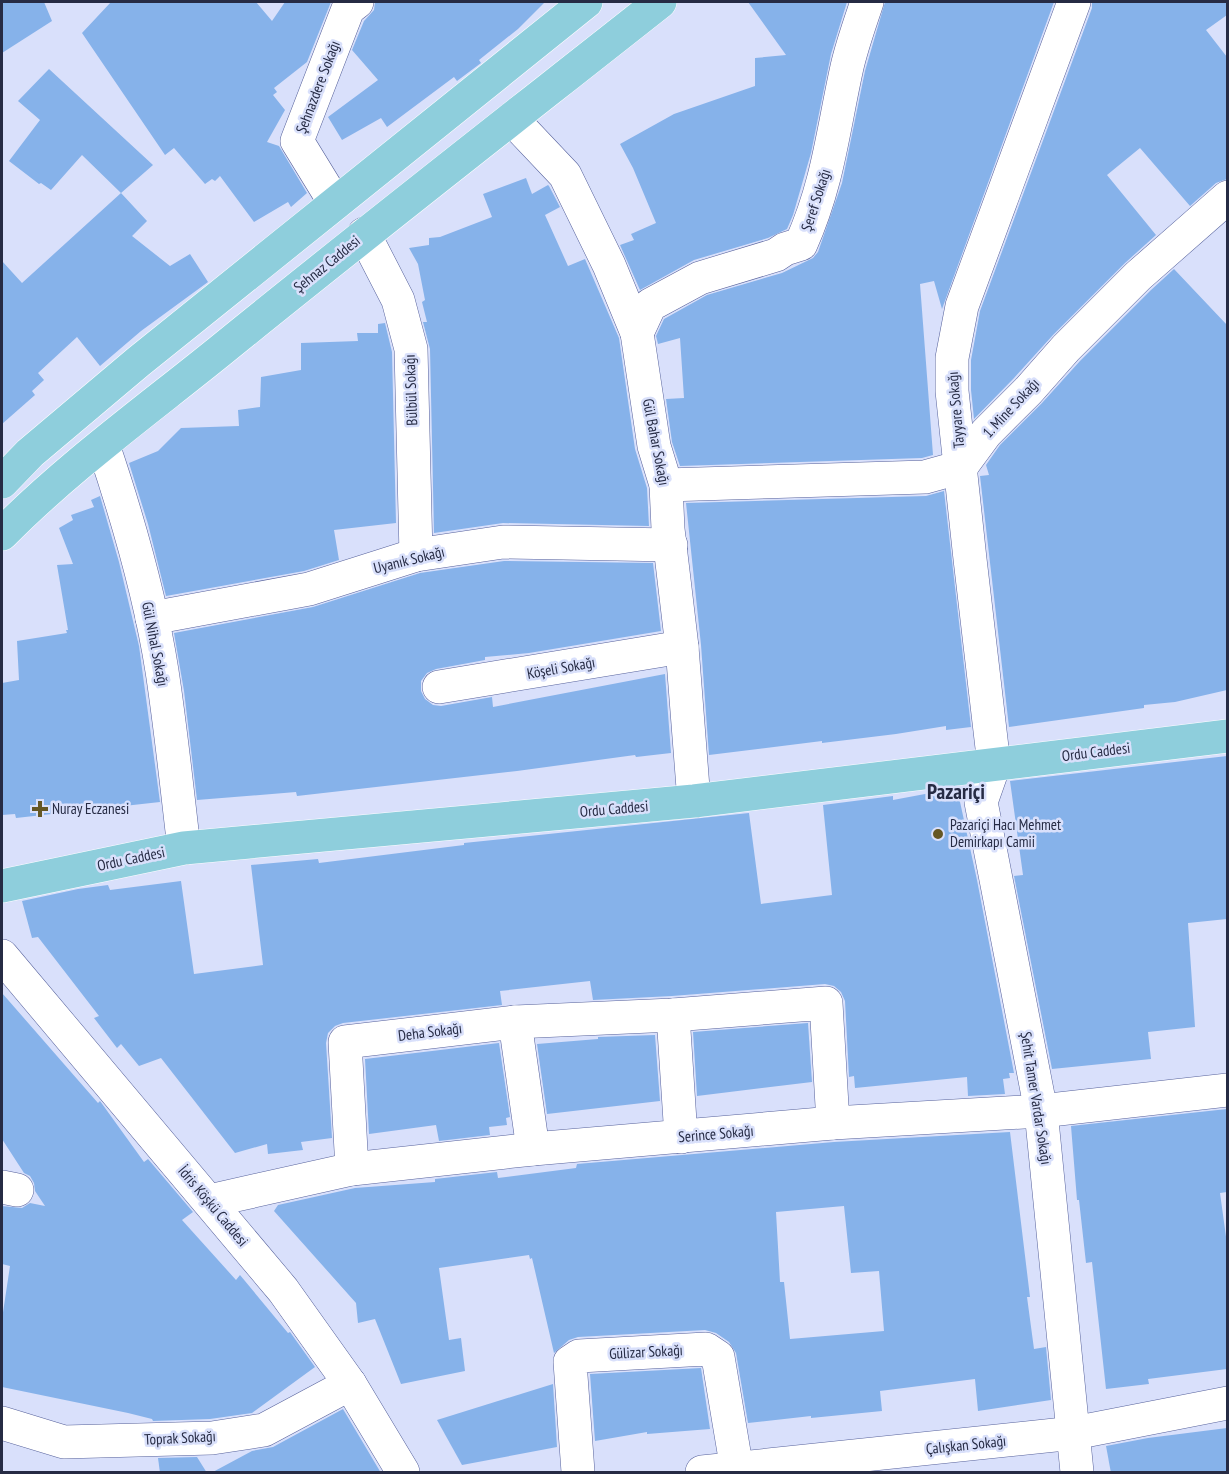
<svg xmlns="http://www.w3.org/2000/svg" width="1229" height="1474" font-family="'PT Sans Narrow',sans-serif">
<style>
.building{fill:#86b2ea;fill-rule:evenodd}
.lines{fill:none;stroke-linecap:round;stroke-linejoin:round}
.minor-casing{stroke:#57629c;stroke-width:34}
.major-casing{stroke:#fff;stroke-width:34}
.minor{stroke:#fff;stroke-width:33}
.major{stroke:#8ecedc;stroke-width:33}
.poi-dot{fill:#655724;stroke:#d9e0fb;stroke-width:2}
.labels{text-anchor:middle;stroke-width:5;stroke-linejoin:round;paint-order:stroke}
.street-label{font-size:15px;fill:#262b44;stroke:#d9e0fb}
.poi-label{font-size:15px;fill:#262b44;stroke:#d9e0fb;text-anchor:start}
.district-label{font-size:21px;font-weight:bold;fill:#262b44;stroke:#d9e0fb}
</style>
<rect width="100%" height="100%" fill="#d9e0fb"/>
<g class="building">
<path d="M 2,2 L 44,2 L 52,21 L 2,53 Z"/>
<path d="M 111,2 L 256,2 L 272,21 L 285,2 L 331,2 L 307,62 L 274,88 L 277,92 L 273,95 L 285,110 L 267,142 L 279,146 L 307,193 L 291,207 L 288,202 L 254,222 L 220,176 L 215,181 L 212,179 L 205,184 L 174,148 L 165,155 L 82,33 Z"/>
<path d="M 375,2 L 545,2 L 518,29 L 479,60 L 481,63 L 457,81 L 454,77 L 387,127 L 381,118 L 342,140 L 328,117 L 378,80 L 352,50 L 364,21 L 374,10 Z"/>
<path d="M 748,2 L 847,2 L 831,54 L 811,153 L 793,215 L 787,229 L 768,238 L 694,260 L 640,290 L 620,245 L 634,240 L 631,234 L 656,223 L 633,168 L 620,144 L 674,114 L 755,86 L 755,58 L 786,55 Z"/>
<path d="M 885,2 L 1054,2 L 942,309 L 934,281 L 920,284 L 933,455 L 922,458 L 680,466 L 672,442 L 666,399 L 684,398 L 680,338 L 658,344 L 656,336 L 664,319 L 707,295 L 782,273 L 813,258 L 818,252 L 842,183 L 865,71 Z"/>
<path d="M 1092,2 L 1227,2 L 1227,15 L 1206,30 L 1227,57 L 1227,179 L 1216,183 L 1190,206 L 1140,148 L 1107,175 L 1156,235 L 1125,263 L 1053,335 L 1014,378 L 974,419 L 971,390 L 971,360 L 980,311 L 1092,8 Z"/>
<path d="M 49,69 L 153,165 L 121,193 L 147,221 L 132,236 L 170,266 L 190,254 L 208,282 L 141,331 L 100,366 L 77,337 L 38,373 L 44,380 L 32,391 L 35,395 L 2,424 L 2,261 L 22,283 L 121,193 L 82,155 L 51,190 L 41,183 L 39,184 L 9,161 L 40,120 L 18,101 Z"/>
<path d="M 526,178 L 532,194 L 548,185 L 549,186 L 560,207 L 545,215 L 568,266 L 585,259 L 619,338 L 635,449 L 647,488 L 649,526 L 503,523 L 434,533 L 430,349 L 423,322 L 427,322 L 422,302 L 425,300 L 418,264 L 409,248 L 429,245 L 429,238 L 440,237 L 492,217 L 483,194 Z"/>
<path d="M 1174,269 L 1227,325 L 1227,690 L 1175,702 L 1144,705 L 1144,708 L 1009,727 L 980,476 L 989,475 L 986,465 L 1000,445 L 1042,403 L 1080,361 L 1151,290 Z"/>
<path d="M 385,323 L 392,352 L 396,523 L 334,530 L 339,560 L 304,571 L 166,596 L 148,524 L 129,463 L 158,451 L 181,428 L 239,426 L 238,410 L 260,407 L 261,377 L 301,370 L 301,343 L 358,341 L 357,333 L 378,333 L 378,324 Z"/>
<path d="M 944,491 L 971,727 L 946,730 L 946,726 L 896,734 L 822,743 L 822,741 L 709,755 L 701,645 L 686,503 L 926,496 Z"/>
<path d="M 100,496 L 119,562 L 139,646 L 160,802 L 16,818 L 15,814 L 2,815 L 2,683 L 19,680 L 17,641 L 67,633 L 66,630 L 68,630 L 57,565 L 73,564 L 59,528 L 73,520 L 71,515 L 94,507 L 91,500 Z"/>
<path d="M 504,561 L 653,563 L 661,631 L 529,653 L 485,657 L 485,660 L 436,669 L 427,673 L 421,681 L 421,691 L 425,699 L 433,705 L 441,706 L 492,697 L 493,707 L 665,674 L 671,753 L 636,757 L 635,755 L 517,771 L 297,796 L 296,792 L 197,800 L 184,691 L 174,633 L 313,607 L 420,573 Z"/>
<path d="M 1227,756 L 1227,919 L 1188,923 L 1195,1027 L 1148,1032 L 1151,1059 L 1052,1069 L 1014,876 L 1023,875 L 1010,781 Z"/>
<path d="M 957,788 L 977,880 L 1014,1073 L 1009,1073 L 1010,1078 L 1003,1079 L 1005,1094 L 968,1096 L 967,1077 L 855,1088 L 854,1076 L 849,1077 L 845,1001 L 841,992 L 834,986 L 825,984 L 672,996 L 593,1000 L 590,981 L 500,991 L 502,1005 L 343,1023 L 335,1026 L 328,1033 L 326,1043 L 332,1138 L 301,1142 L 303,1150 L 268,1154 L 267,1144 L 235,1153 L 161,1058 L 139,1066 L 121,1044 L 117,1048 L 94,1018 L 99,1016 L 38,937 L 32,938 L 22,901 L 78,889 L 108,885 L 110,890 L 181,881 L 194,974 L 263,965 L 251,865 L 318,859 L 319,863 L 464,845 L 464,843 L 749,813 L 761,904 L 832,895 L 823,805 L 893,796 L 893,800 Z"/>
<path d="M 2,993 L 98,1103 L 100,1101 L 144,1162 L 148,1159 L 193,1212 L 182,1220 L 236,1280 L 240,1275 L 288,1333 L 290,1332 L 315,1367 L 252,1413 L 210,1419 L 153,1421 L 152,1419 L 128,1413 L 2,1387 L 2,1319 L 10,1266 L 2,1264 L 2,1206 L 22,1208 L 30,1203 L 45,1206 L 35,1191 L 34,1183 L 30,1176 L 24,1173 L 2,1139 Z"/>
<path d="M 808,1023 L 812,1082 L 697,1096 L 693,1032 Z"/>
<path d="M 655,1035 L 660,1101 L 547,1114 L 537,1044 L 598,1039 L 598,1037 Z"/>
<path d="M 499,1043 L 510,1117 L 506,1118 L 507,1125 L 489,1127 L 490,1135 L 439,1141 L 436,1125 L 369,1134 L 365,1059 Z"/>
<path d="M 1227,1109 L 1227,1192 L 1220,1193 L 1227,1244 L 1227,1369 L 1148,1379 L 1149,1384 L 1106,1389 L 1092,1262 L 1086,1263 L 1079,1200 L 1077,1200 L 1071,1126 Z"/>
<path d="M 1010,1132 L 1030,1297 L 1027,1297 L 1034,1349 L 1046,1347 L 1051,1400 L 978,1411 L 975,1379 L 880,1391 L 882,1411 L 811,1418 L 811,1416 L 748,1423 L 736,1353 L 729,1342 L 716,1333 L 705,1330 L 578,1337 L 569,1340 L 554,1353 L 532,1258 L 530,1259 L 529,1255 L 439,1268 L 449,1340 L 461,1338 L 465,1371 L 401,1384 L 375,1319 L 358,1323 L 356,1303 L 274,1211 L 278,1205 L 355,1188 L 435,1182 L 435,1179 L 497,1172 L 498,1178 L 576,1168 L 577,1164 L 834,1142 ZM 844,1206 L 851,1273 L 879,1271 L 884,1331 L 790,1339 L 784,1282 L 780,1282 L 776,1212 Z"/>
<path d="M 701,1368 L 710,1429 L 647,1434 L 647,1432 L 595,1441 L 590,1374 Z"/>
<path d="M 553,1384 L 557,1447 L 462,1465 L 437,1420 Z"/>
<path d="M 343,1409 L 381,1473 L 211,1473 L 252,1451 L 273,1447 Z"/>
<path d="M 1227,1428 L 1227,1473 L 1111,1473 L 1106,1446 L 1148,1438 Z"/>
<path d="M 197,1457 L 207,1473 L 160,1473 L 158,1458 Z"/>
</g>
<g class="lines">
<g class="minor-casing">
<g id="minor">
<path d="M 1074,2 L 962,306 L 952,358 L 952,391 L 970,559 L 994,765 L 981,802 L 1041,1111 L 1077,1472"/>
<path d="M 512,119 L 565,175 L 609,265 L 637,333 L 654,446 L 666,485 L 668,529 L 682,647 L 694,801"/>
<path d="M 335,203 L 297,141 L 348,9 L 357,2"/>
<path d="M 364,234 L 398,300 L 411,349 L 416,555"/>
<path d="M 637,333 L 650,305 L 700,278 L 776,255 L 785,249 L 801,244 C 828,184 833,130 847,67 C 852,45 860,23 867,2"/>
<path d="M 103,445 C 128,519 150,594 162,671 C 171,730 177,789 184,848"/>
<path d="M 666,485 L 925,477 L 961,467 L 986,433 L 1028,391 L 1066,348 L 1138,276 L 1228,197"/>
<path d="M 152,618 L 309,589 L 416,555 L 503,542 L 671,545"/>
<path d="M 439,687 L 682,647"/>
<path d="M 2,956 L 283,1290 L 350,1384 L 403,1472"/>
<path d="M 673,1015 L 681,1137"/>
<path d="M 515,1022 L 673,1015 L 826,1003 L 833,1123"/>
<path d="M 352,1169 L 345,1042 L 515,1022 L 533,1149"/>
<path d="M 2,1187 L 17,1190"/>
<path d="M 209,1201 L 352,1169 L 533,1149 L 833,1123 L 1041,1111 L 1228,1090"/>
<path d="M 2,1423 L 64,1442 L 212,1438 L 264,1430 L 350,1384"/>
<path d="M 578,1472 L 570,1362 L 579,1356 L 706,1349 L 718,1357 L 737,1470"/>
<path d="M 702,1472 L 1074,1433 L 1228,1403"/>
</g>
</g>
<g class="major-casing">
<g id="major">
<path d="M 2,482 L 30,453 L 138,362 L 586,2"/>
<path d="M 2,534 C 67,468 147,410 220,351 C 365,233 513,118 660,2"/>
<path d="M 2,886 L 184,848 L 694,801 L 1228,736"/>
</g>
</g>
<use href="#minor" class="minor"/>
<use href="#major" class="major"/>
</g>
<g class="poi-dot">
<path d="M37 800h6v6h6v6h-6v6h-6v-6h-6v-6h6z"/>
<circle cx="938" cy="834" r="6"/>
</g>
<g class="labels">
<g class="street-label">
<text transform="translate(318 87) rotate(-69)" y="5">Şehnazdere Sokağı</text>
<text transform="translate(816 200) rotate(-72)" y="5">Şeref Sokağı</text>
<text transform="translate(327 264) rotate(-39)" y="5">Şehnaz Caddesi</text>
<text transform="translate(411 390) rotate(-92)" y="5">Bülbül Sokağı</text>
<text transform="translate(1011 408) rotate(-47)" y="5">1. Mine Sokağı</text>
<text transform="translate(956 410) rotate(-95)" y="5">Tayyare Sokağı</text>
<text transform="translate(656 442) rotate(79)" y="5">Gül Bahar Sokağı</text>
<text transform="translate(409 560) rotate(-14)" y="5">Uyanık Sokağı</text>
<text transform="translate(155 644) rotate(79)" y="5">Gül Nihal Sokağı</text>
<text transform="translate(561 668) rotate(-10)" y="5">Köşeli Sokağı</text>
<text transform="translate(1096 752) rotate(-7)" y="5">Ordu Caddesi</text>
<text transform="translate(614 809) rotate(-5)" y="5">Ordu Caddesi</text>
<text transform="translate(131 859) rotate(-12)" y="5">Ordu Caddesi</text>
<text transform="translate(430 1032) rotate(-7)" y="5">Deha Sokağı</text>
<text transform="translate(1036 1098) rotate(81)" y="5">Şehit Tamer Vardar Sokağı</text>
<text transform="translate(716 1134) rotate(-5)" y="5">Serince Sokağı</text>
<text transform="translate(213 1206) rotate(50)" y="5">İdris Köşkü Caddesi</text>
<text transform="translate(646 1352) rotate(-3)" y="5">Gülizar Sokağı</text>
<text transform="translate(180 1438) rotate(-3)" y="5">Toprak Sokağı</text>
<text transform="translate(966 1445) rotate(-6)" y="5">Çalışkan Sokağı</text>
</g>
<g class="poi-label">
<text x="52" y="814">Nuray Eczanesi</text>
<text x="950" y="830">Pazariçi Hacı Mehmet<tspan x="950" dy="17">Demirkapı Camii</tspan></text>
</g>
<g class="district-label">
<text x="956" y="799">Pazariçi</text>
</g>
</g>
<rect width="1229" height="1474" fill="none" stroke="#262b44" stroke-width="6"/>
</svg>
